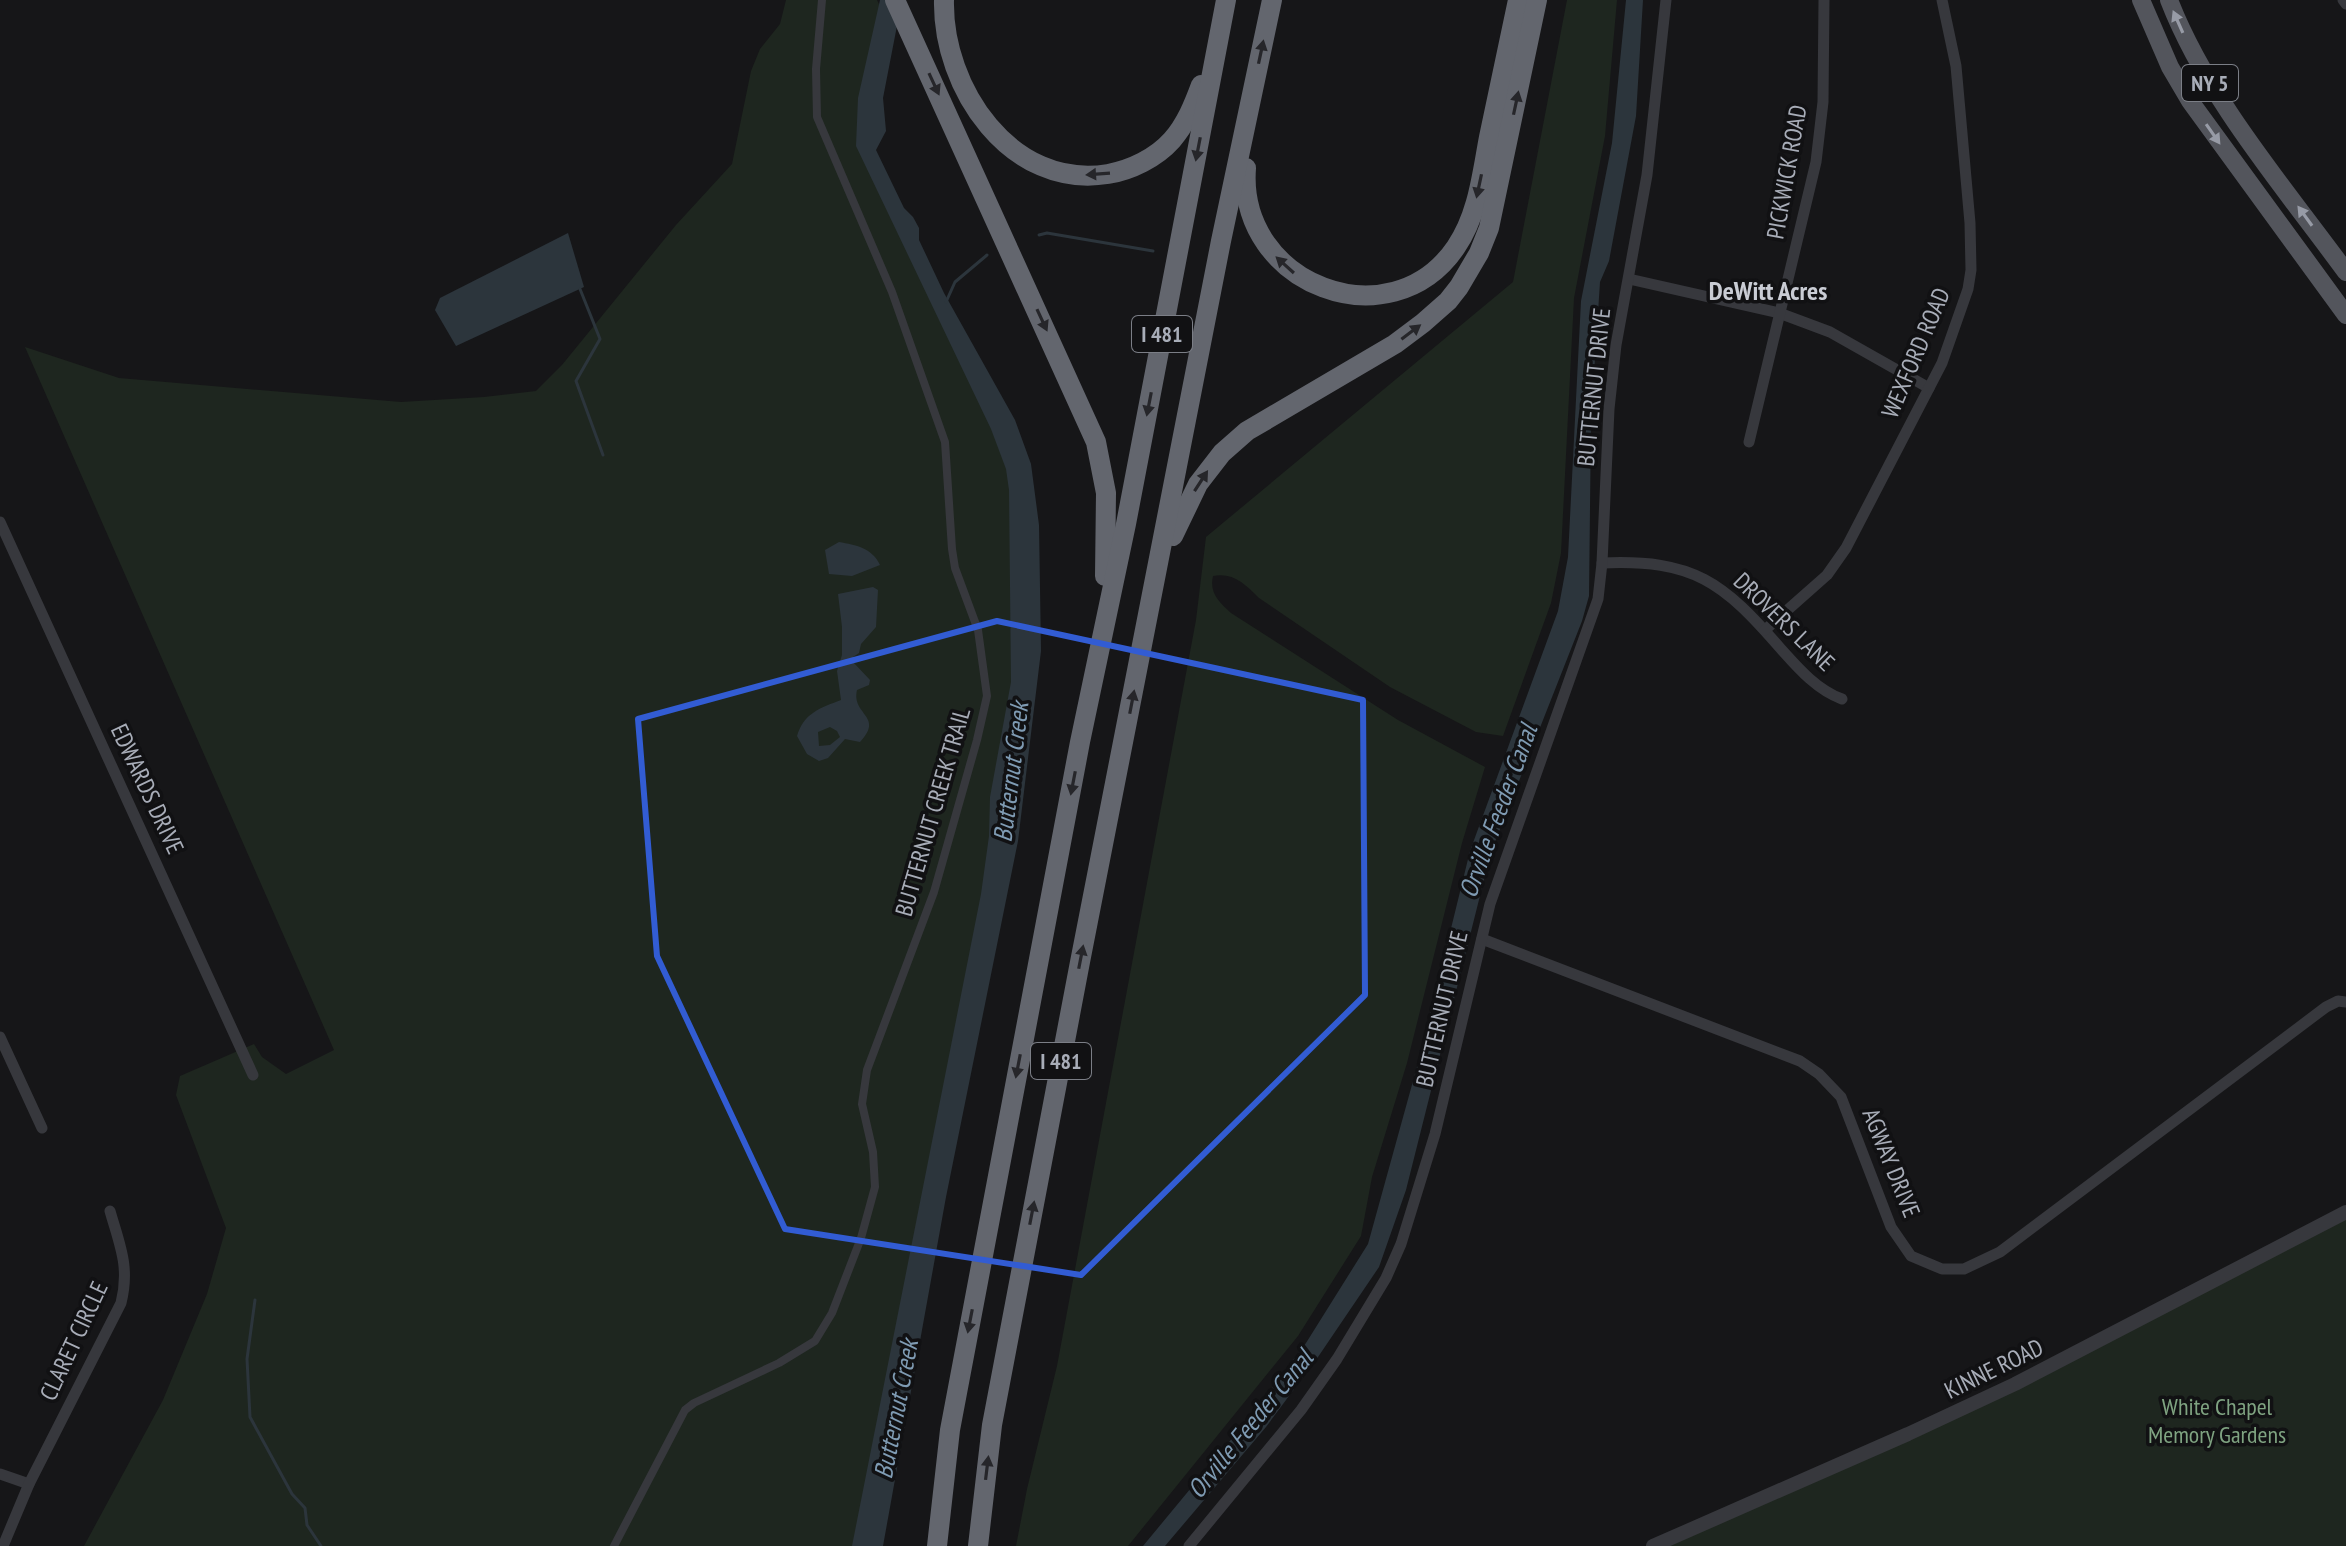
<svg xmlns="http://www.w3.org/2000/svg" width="2346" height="1546" font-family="'PT Sans Narrow',sans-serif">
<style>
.green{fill:#1e261f}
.water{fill:#2c353c;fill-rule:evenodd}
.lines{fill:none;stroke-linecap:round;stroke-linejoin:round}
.stream{stroke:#2c353c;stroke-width:3}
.pedestrian{stroke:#37383d;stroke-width:8}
.minor{stroke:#37383d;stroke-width:11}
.tertiary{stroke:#37383d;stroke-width:14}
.primary{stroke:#53555c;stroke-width:18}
.motorway{stroke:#63666e;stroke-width:20}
.oneway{fill:#979ba6}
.oneway2{fill:#26262a}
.marked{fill:none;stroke:#325cd3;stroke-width:6;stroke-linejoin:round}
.labels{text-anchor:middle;stroke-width:7;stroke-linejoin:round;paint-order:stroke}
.shield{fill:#111113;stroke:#7b7e86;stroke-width:2}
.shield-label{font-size:22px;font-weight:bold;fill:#a8adb8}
.street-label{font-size:24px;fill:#a8adb8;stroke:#111113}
.park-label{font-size:24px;fill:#7fa381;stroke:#111113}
.neighbourhood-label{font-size:26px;font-weight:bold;fill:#c9ccd4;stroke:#111113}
.water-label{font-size:26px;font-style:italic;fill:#7f9bb3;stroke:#111113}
</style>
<rect width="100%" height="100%" fill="#161618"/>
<g class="green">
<path d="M 786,0 L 877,0 L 888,23 L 871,160 L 1014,460 L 1027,650 L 871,1546 L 84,1546 L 163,1400 L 207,1294 L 226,1228 L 176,1095 L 180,1076 L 254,1044 L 262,1057 L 286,1074 L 334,1050 L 25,347 L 119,378 L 401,402 L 484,397 L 536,391 L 562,365 L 676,225 L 732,164 L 751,71 L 760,49 L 780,24 Z"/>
<path d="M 1567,0 L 1617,0 L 1605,136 L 1574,298 L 1561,553 L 1551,603 L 1503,736 L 1476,732 L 1390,687 L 1259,598 C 1245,584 1233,572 1213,576 C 1209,593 1219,602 1231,613 L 1398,720 L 1485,767 L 1462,843 L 1407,1063 L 1372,1177 L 1361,1236 L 1298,1336 L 1128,1546 L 1016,1546 L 1027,1489 L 1057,1366 L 1196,620 L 1206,537 L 1513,282 Z"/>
<path d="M 2346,1212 L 2346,1546 L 1653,1546 L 1908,1434 Z"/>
</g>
<g class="water">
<path d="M 880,0 L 902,0 L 883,98 L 886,131 L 876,150 L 904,208 L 913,217 L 919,228 L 919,240 L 944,293 L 1015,420 L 1031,464 L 1039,525 L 1041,651 L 1018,841 L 946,1197 L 883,1546 L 852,1546 L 981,894 L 989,836 L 990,797 L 1011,682 L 1009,490 L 1006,469 L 991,429 L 856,146 L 858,98 Z"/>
<path d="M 1626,0 L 1643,0 L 1636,116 L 1609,261 L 1600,282 L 1591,420 L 1589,596 L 1582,621 L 1491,852 L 1406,1190 L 1379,1267 L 1318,1357 L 1266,1427 L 1165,1546 L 1143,1546 L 1258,1407 L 1306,1343 L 1368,1244 L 1418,1063 L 1470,851 L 1558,611 L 1568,557 L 1581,301 L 1612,143 Z"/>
<path d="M 568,233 L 584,287 L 456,346 L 435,310 L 440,298 Z"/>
<path d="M 839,542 C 856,545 872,548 880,565 L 852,576 L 829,574 L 825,550 Z"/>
<path d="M 873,587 L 878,590 L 876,627 L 861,644 L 859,653 L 853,657 L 853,662 L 870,680 L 869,685 L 857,690 C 851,715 885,716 860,742 L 845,739 L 828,758 L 819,761 L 807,754 L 797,736 C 804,713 820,708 841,700 L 837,671 L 842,655 L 842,627 L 838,594 ZM 830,727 L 837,731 L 840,737 L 830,745 L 819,746 L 818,732 Z"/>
</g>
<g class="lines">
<g class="stream">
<path d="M 1039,235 L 1047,233 L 1153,251"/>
<path d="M 580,289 L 600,339 L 576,381 L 603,455"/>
<path d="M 946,302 L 955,282 L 987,255"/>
<path d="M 255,1300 L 247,1359 L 250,1417 L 292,1494 L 305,1508 L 307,1525 L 321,1546"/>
</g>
<path class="pedestrian" d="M 614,1546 L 685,1410 L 694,1403 L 779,1363 L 815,1341 L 832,1313 L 861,1238 L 875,1187 L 873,1152 L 862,1104 L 867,1070 L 934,892 L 977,740 L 987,696 L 978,630 L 955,568 L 952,549 L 945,442 L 892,292 L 817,117 L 816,69 L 822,0"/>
<g class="minor">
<path d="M 2343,0 L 2346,4"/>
<path d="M 1629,279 L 1779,313 L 1830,332 L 1929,388"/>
<path d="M 1749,442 L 1816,162 L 1823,102 L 1824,0"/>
<path d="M 0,522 L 253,1075"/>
<path d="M 1602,563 C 1694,559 1723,582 1781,649 C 1798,668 1817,690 1842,699"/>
<path d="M 1765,630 L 1827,575 L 1846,548 L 1942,363 L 1968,289 L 1971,270 L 1970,223 L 1956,66 L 1942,0"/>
<path d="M 1482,939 L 1800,1061 L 1819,1074 L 1841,1097 L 1891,1227 L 1911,1256 L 1942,1269 L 1964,1269 L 2000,1252 L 2326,1007 L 2338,1001 L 2346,1002"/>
<path d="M 0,1037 L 42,1128"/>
<path d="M 0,1474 L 29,1484"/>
<path d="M 3,1546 L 29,1484 L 121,1303 C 130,1267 120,1246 110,1211"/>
<path d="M 1189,1546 L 1301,1410 L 1337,1359 L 1386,1278 L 1401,1244 L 1435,1134 L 1490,904 L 1598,599 L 1602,563 L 1609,409 L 1616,345 L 1647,175 L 1666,0"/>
</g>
<path class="tertiary" d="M 1653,1546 L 1908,1434 L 2015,1384 L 2346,1212"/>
<g class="primary">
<path d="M 2141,0 L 2170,67 L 2190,101 L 2346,315"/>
<path d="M 2169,0 C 2207,98 2284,187 2346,272"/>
</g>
<g class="motorway">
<path d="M 895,0 L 1096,442 L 1106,493 L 1105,576"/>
<path d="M 944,0 C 942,88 1011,190 1108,174 C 1131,170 1156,158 1172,140 C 1186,124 1194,104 1201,85"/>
<path d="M 1246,168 C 1237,285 1391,343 1456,247 C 1478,215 1482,174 1489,137 C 1499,91 1508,46 1518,0"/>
<path d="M 1173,536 L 1198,484 L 1222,453 L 1247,431 L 1395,344 L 1423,323 L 1448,301 L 1459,287 L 1479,253 L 1489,228 L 1537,0"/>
<path d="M 937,1546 L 950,1430 L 1080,742 L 1126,524 L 1226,0"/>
<path d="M 978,1546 L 992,1425 L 1080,962 L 1221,241 L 1272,0"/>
</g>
</g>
<defs><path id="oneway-solid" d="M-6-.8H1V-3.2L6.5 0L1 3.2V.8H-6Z" transform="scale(2)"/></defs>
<g class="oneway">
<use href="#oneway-solid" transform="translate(2178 22) rotate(-114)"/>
<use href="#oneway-solid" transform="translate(2213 134) rotate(55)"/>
<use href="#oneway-solid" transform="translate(2305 216) rotate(-126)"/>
</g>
<g class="oneway2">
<use href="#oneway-solid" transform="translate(1261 52) rotate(-78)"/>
<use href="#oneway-solid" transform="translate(934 84) rotate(65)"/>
<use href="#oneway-solid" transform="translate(1516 103) rotate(-78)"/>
<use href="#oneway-solid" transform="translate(1198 149) rotate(101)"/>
<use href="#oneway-solid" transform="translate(1098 174) rotate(176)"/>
<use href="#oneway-solid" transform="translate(1479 186) rotate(102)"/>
<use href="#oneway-solid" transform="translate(1285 265) rotate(-138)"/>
<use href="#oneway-solid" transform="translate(1042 320) rotate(65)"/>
<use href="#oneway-solid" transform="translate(1411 332) rotate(-37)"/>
<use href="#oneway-solid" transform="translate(1149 404) rotate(101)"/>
<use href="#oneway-solid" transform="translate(1201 481) rotate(-57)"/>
<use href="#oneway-solid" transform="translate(1132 702) rotate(-79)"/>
<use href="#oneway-solid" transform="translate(1073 783) rotate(101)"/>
<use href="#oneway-solid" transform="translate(1081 957) rotate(-79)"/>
<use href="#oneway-solid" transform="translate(1018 1066) rotate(101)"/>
<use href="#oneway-solid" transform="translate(1032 1213) rotate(-79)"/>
<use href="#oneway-solid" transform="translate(970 1321) rotate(101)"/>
<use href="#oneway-solid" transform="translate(987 1468) rotate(-83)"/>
</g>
<path class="marked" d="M 997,621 L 1363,700 L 1365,995 L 1081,1275 L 785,1229 L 657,956 L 638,719 Z"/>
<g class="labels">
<g class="shield">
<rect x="2182" y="65" width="56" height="36" rx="6"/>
<rect x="1132" y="316" width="60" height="36" rx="6"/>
<rect x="1031" y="1043" width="60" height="36" rx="6"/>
</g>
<g class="shield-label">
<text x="2210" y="91">NY 5</text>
<text x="1162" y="342">I 481</text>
<text x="1061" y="1069">I 481</text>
</g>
<g class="street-label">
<text transform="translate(1787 172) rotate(-80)" y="8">PICKWICK ROAD</text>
<text transform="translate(1916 353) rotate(-67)" y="8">WEXFORD ROAD</text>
<text transform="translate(1594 387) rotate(-84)" y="8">BUTTERNUT DRIVE</text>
<text transform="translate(1784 622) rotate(44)" y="8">DROVERS LANE</text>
<text transform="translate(147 789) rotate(65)" y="8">EDWARDS DRIVE</text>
<text transform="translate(933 812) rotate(-74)" y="8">BUTTERNUT CREEK TRAIL</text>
<text transform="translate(1442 1009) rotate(-77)" y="8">BUTTERNUT DRIVE</text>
<text transform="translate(1891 1163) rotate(68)" y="8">AGWAY DRIVE</text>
<text transform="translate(74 1341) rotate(-65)" y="8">CLARET CIRCLE</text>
<text transform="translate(1994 1369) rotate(-26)" y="8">KINNE ROAD</text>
</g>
<g class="park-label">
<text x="2217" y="1415">White Chapel<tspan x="2217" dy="28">Memory Gardens</tspan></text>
</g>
<g class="neighbourhood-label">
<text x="1768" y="300">DeWitt Acres</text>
</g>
<g class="water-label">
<text transform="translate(1011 772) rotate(-83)" y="9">Butternut Creek</text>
<text transform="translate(1498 811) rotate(-70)" y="9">Orville Feeder Canal</text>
<text transform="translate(896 1409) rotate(-79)" y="9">Butternut Creek</text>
<text transform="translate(1250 1424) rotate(-51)" y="9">Orville Feeder Canal</text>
</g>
</g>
</svg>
